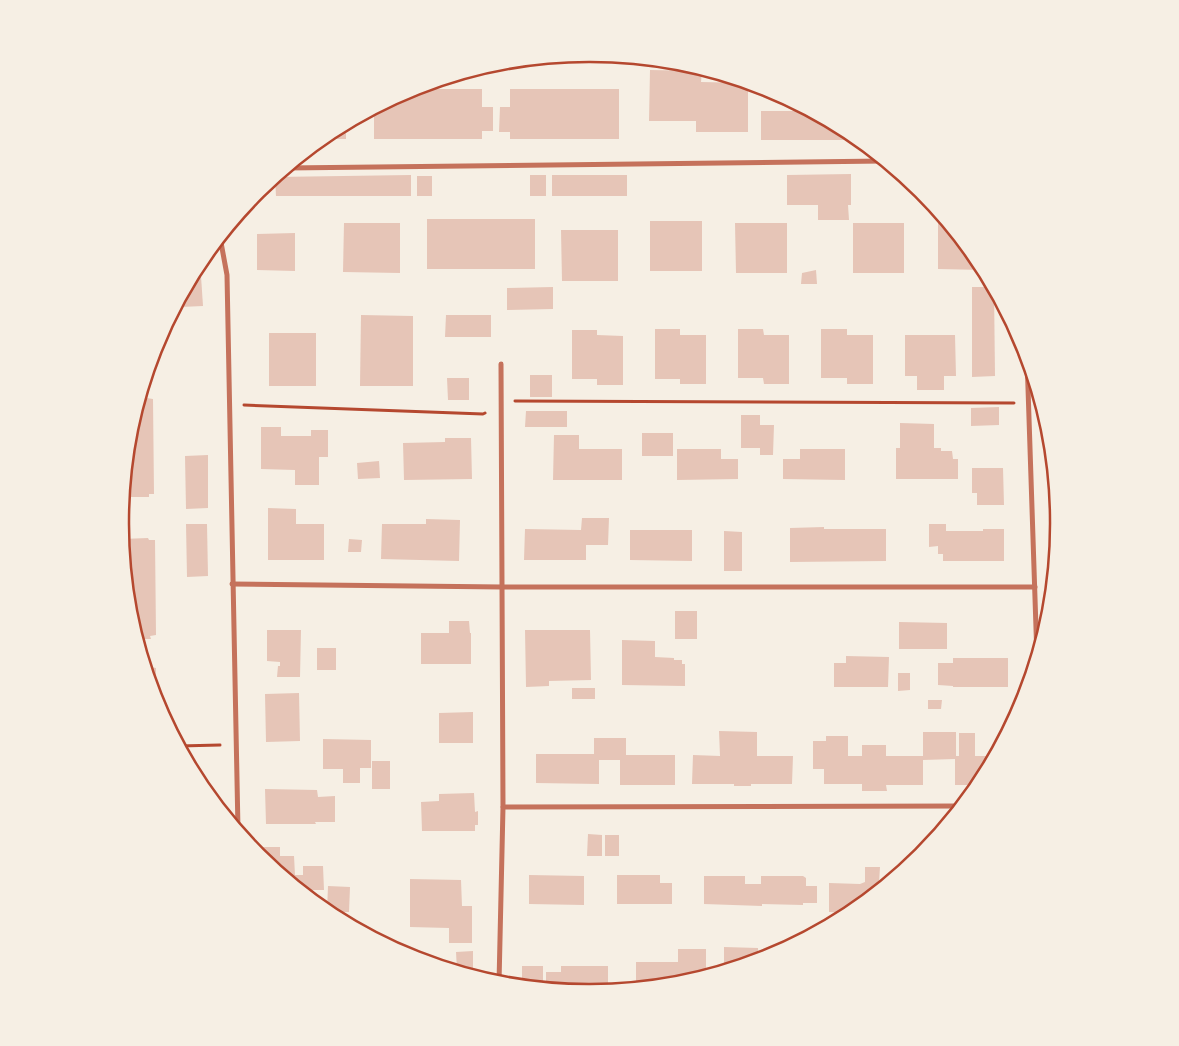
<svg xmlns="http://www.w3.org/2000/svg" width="1179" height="1046" font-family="'Alegreya Sans',sans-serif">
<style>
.building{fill:#e6c5b7}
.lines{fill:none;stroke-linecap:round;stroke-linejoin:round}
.path{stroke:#b5482f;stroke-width:3}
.minor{stroke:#c5725c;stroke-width:5}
.rim{fill:none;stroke:#b5482f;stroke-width:2.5}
</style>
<rect width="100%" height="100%" fill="#f6efe4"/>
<g class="building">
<path d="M 650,70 L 702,71 L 701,82 L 748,83 L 748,132 L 696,132 L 696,121 L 649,121 Z"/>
<path d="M 411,89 L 482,89 L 482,107 L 493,107 L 493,131 L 482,131 L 482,139 L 374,139 L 374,109 Z"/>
<path d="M 510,89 L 619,89 L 619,139 L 510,139 L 510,132 L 499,132 L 500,107 L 510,107 Z"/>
<path d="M 761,111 L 810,111 L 850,133 L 859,140 L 761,140 Z"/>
<path d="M 346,124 L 346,139 L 321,139 L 329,133 Z"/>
<path d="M 851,174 L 851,205 L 848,205 L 849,220 L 818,220 L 818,205 L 787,205 L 787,175 Z"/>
<path d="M 411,175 L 411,196 L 276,196 L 275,177 Z"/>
<rect x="530" y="175" width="16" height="21"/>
<rect x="552" y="175" width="75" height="21"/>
<rect x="417" y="176" width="15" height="20"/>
<rect x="427" y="219" width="108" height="50"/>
<path d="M 938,220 L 945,220 L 980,263 L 984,270 L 938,269 Z"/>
<rect x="650" y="221" width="52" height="50"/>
<path d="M 344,223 L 400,223 L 400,273 L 343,272 Z"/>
<path d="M 735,223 L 787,223 L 787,273 L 736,273 Z"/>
<rect x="853" y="223" width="51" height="50"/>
<path d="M 561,230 L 618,230 L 618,281 L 562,281 Z"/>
<path d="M 295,233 L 295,271 L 257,270 L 257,234 Z"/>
<path d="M 200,261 L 203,306 L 181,307 L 181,297 Z"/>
<path d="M 816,270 L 817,284 L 801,284 L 802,273 Z"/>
<path d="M 553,287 L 553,309 L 507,310 L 507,288 Z"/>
<path d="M 972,287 L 993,287 L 994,289 L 995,376 L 972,377 Z"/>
<path d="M 361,315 L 413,316 L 413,386 L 360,386 Z"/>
<path d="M 446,315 L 491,315 L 491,337 L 445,337 Z"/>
<path d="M 655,329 L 680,329 L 680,335 L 706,335 L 706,384 L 680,384 L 680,379 L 655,379 Z"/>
<path d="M 738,329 L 763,329 L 764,335 L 789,335 L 789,384 L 764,384 L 763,378 L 738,378 Z"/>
<path d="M 821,329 L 847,329 L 847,335 L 873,335 L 873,384 L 847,384 L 847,378 L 821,378 Z"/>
<path d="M 572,330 L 597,330 L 597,335 L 623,336 L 623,385 L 597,385 L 597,379 L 572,379 Z"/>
<rect x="269" y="333" width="47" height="53"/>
<path d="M 905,335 L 955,335 L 956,376 L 944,376 L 944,390 L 917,390 L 917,376 L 905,376 Z"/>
<rect x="530" y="375" width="22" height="22"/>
<path d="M 447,378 L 469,378 L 469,400 L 448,400 Z"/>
<path d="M 140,397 L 153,399 L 154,494 L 149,494 L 149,497 L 123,497 L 129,431 Z"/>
<path d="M 999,407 L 999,425 L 971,426 L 971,408 Z"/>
<path d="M 526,411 L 567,411 L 567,427 L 525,427 Z"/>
<path d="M 741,415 L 760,415 L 760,425 L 774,425 L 773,455 L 760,455 L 760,448 L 741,448 Z"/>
<path d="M 900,423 L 934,424 L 934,448 L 941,448 L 941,451 L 952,451 L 953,459 L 958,459 L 958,479 L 896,479 L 896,448 L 900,448 Z"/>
<path d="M 261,427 L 281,427 L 281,436 L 311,436 L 311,430 L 328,430 L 328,457 L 319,457 L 319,485 L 295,485 L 295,470 L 261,469 Z"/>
<rect x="642" y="433" width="31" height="23"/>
<path d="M 554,435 L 579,435 L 579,449 L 622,449 L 622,480 L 553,480 Z"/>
<path d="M 445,438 L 471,438 L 472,479 L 404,480 L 403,443 L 445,442 Z"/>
<path d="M 677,449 L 721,449 L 721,459 L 738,459 L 738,479 L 677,480 Z"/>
<path d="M 800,449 L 845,449 L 845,480 L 783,479 L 783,459 L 800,459 Z"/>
<path d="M 208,455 L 208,508 L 186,509 L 185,456 Z"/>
<path d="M 379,461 L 380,478 L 358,479 L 357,463 Z"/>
<path d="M 972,468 L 1003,468 L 1004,505 L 977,505 L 977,493 L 972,493 Z"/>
<path d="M 268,508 L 296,509 L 296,524 L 324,524 L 324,560 L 268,560 Z"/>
<path d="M 582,518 L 609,518 L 608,545 L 586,545 L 586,560 L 524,560 L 525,529 L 581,530 Z"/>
<path d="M 426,519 L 460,520 L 459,561 L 381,559 L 382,524 L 426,524 Z"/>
<path d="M 186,524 L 207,524 L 208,576 L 187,577 Z"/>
<path d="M 929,524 L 946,524 L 946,531 L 983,531 L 983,529 L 1004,529 L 1004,561 L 943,561 L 943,554 L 938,554 L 938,546 L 929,547 Z"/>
<path d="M 824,527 L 824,529 L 886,529 L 886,561 L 790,562 L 790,528 Z"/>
<path d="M 630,530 L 692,530 L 692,561 L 630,560 Z"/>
<path d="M 724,531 L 742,532 L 742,571 L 724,571 Z"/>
<path d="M 148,538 L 149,540 L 155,540 L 156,635 L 150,636 L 151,639 L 137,639 L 129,614 L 122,539 Z"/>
<path d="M 349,539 L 362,540 L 361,552 L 348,552 Z"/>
<rect x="675" y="611" width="22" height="28"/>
<path d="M 449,621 L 469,621 L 470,633 L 471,633 L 471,664 L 421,664 L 421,633 L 449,633 Z"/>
<path d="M 899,622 L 947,623 L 947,649 L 899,649 Z"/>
<path d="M 267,630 L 301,630 L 300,677 L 277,677 L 278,666 L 280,666 L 280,662 L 267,661 Z"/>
<path d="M 525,630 L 590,630 L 591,680 L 549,681 L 549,686 L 526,687 Z"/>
<path d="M 622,640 L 655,641 L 655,657 L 674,658 L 674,660 L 682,660 L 682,664 L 685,664 L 685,686 L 622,685 Z"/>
<rect x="317" y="648" width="19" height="22"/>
<path d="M 846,656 L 889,657 L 888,687 L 834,687 L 834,663 L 846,663 Z"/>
<path d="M 953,658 L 1008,658 L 1008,687 L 953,687 L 953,686 L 938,685 L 938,663 L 953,663 Z"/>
<path d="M 145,666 L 156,668 L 156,702 Z"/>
<path d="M 898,673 L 910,673 L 910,690 L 898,691 Z"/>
<rect x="572" y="688" width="23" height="11"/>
<path d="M 299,693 L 300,741 L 266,742 L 265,694 Z"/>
<path d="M 928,700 L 942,700 L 941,709 L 928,709 Z"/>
<path d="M 473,712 L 473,743 L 439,743 L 439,713 Z"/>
<path d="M 719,731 L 757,732 L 757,756 L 793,756 L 792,784 L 751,784 L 751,786 L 734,786 L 734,784 L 692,784 L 693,755 L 720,756 Z"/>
<path d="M 923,732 L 956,732 L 956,756 L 959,756 L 959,733 L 975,733 L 975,756 L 994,756 L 978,785 L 955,785 L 955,759 L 923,760 L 923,785 L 886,785 L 887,791 L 862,791 L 862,784 L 824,784 L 824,769 L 813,769 L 813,741 L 826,741 L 826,736 L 848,736 L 848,756 L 862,756 L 862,745 L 886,745 L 886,756 L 923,756 Z"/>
<path d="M 594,738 L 626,738 L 626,755 L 675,755 L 675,785 L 620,785 L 620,760 L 599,760 L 599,784 L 536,783 L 536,754 L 594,754 Z"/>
<path d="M 323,739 L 371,740 L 371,768 L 360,768 L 360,783 L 343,783 L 343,769 L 323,769 Z"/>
<rect x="372" y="761" width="18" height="28"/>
<path d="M 265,789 L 317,790 L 318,797 L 335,796 L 335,822 L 315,822 L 316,824 L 266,824 Z"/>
<path d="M 474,793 L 475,812 L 478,811 L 478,825 L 475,825 L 475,831 L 422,831 L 421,802 L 439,801 L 439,794 Z"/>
<path d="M 588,834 L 602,835 L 602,856 L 587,856 Z"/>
<rect x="605" y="835" width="14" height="21"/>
<path d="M 258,847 L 280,847 L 280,856 L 294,856 L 295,875 L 303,875 L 303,866 L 323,866 L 324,890 L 309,890 L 309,897 L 258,855 Z"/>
<path d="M 865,867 L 880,867 L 879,883 L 887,883 L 851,913 L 829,912 L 829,883 L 860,884 L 865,882 Z"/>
<path d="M 529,875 L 584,876 L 584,905 L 529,904 Z"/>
<path d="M 617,875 L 660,875 L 660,883 L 672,883 L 672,904 L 617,904 Z"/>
<path d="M 704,876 L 745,876 L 745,884 L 761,884 L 761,876 L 803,876 L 806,878 L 806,886 L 817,886 L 817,903 L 803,903 L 803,905 L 762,904 L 762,906 L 704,904 Z"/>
<path d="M 410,879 L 461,880 L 462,906 L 472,906 L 472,943 L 449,943 L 449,928 L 410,927 Z"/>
<path d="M 328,886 L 350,887 L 349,912 L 327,912 Z"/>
<path d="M 724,947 L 758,948 L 758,960 L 724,970 Z"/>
<path d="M 678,949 L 706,949 L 706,976 L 681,983 L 636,988 L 636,962 L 678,962 Z"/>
<path d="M 473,951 L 473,970 L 457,970 L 456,952 Z"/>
<path d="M 522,966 L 543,966 L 543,988 L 522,986 Z"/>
<path d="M 561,966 L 608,966 L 608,990 L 589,992 L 546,988 L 546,972 L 561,972 Z"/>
</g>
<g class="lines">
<g class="path">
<path d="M 515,401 L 1014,403"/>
<path d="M 244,405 L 483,414 L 485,413"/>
<path d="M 179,746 L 220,745"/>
</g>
<g class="minor">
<path d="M 286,168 L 884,161"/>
<path d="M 220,237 L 227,275 L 238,830"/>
<path d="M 1027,358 L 1037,658"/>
<path d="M 232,584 L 502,587 L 1035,587"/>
<path d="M 503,807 L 961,806"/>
<path d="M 499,983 L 503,807 L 501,364"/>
</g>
</g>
<path d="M0 0H1179V1046H0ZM589 62H590A460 460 0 0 1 1050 522V524A460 460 0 0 1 590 984H589A460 460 0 0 1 129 524V522A460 460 0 0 1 589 62Z" fill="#f6efe4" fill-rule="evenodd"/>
<path class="rim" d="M589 62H590A460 460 0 0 1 1050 522V524A460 460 0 0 1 590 984H589A460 460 0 0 1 129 524V522A460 460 0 0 1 589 62Z"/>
</svg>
